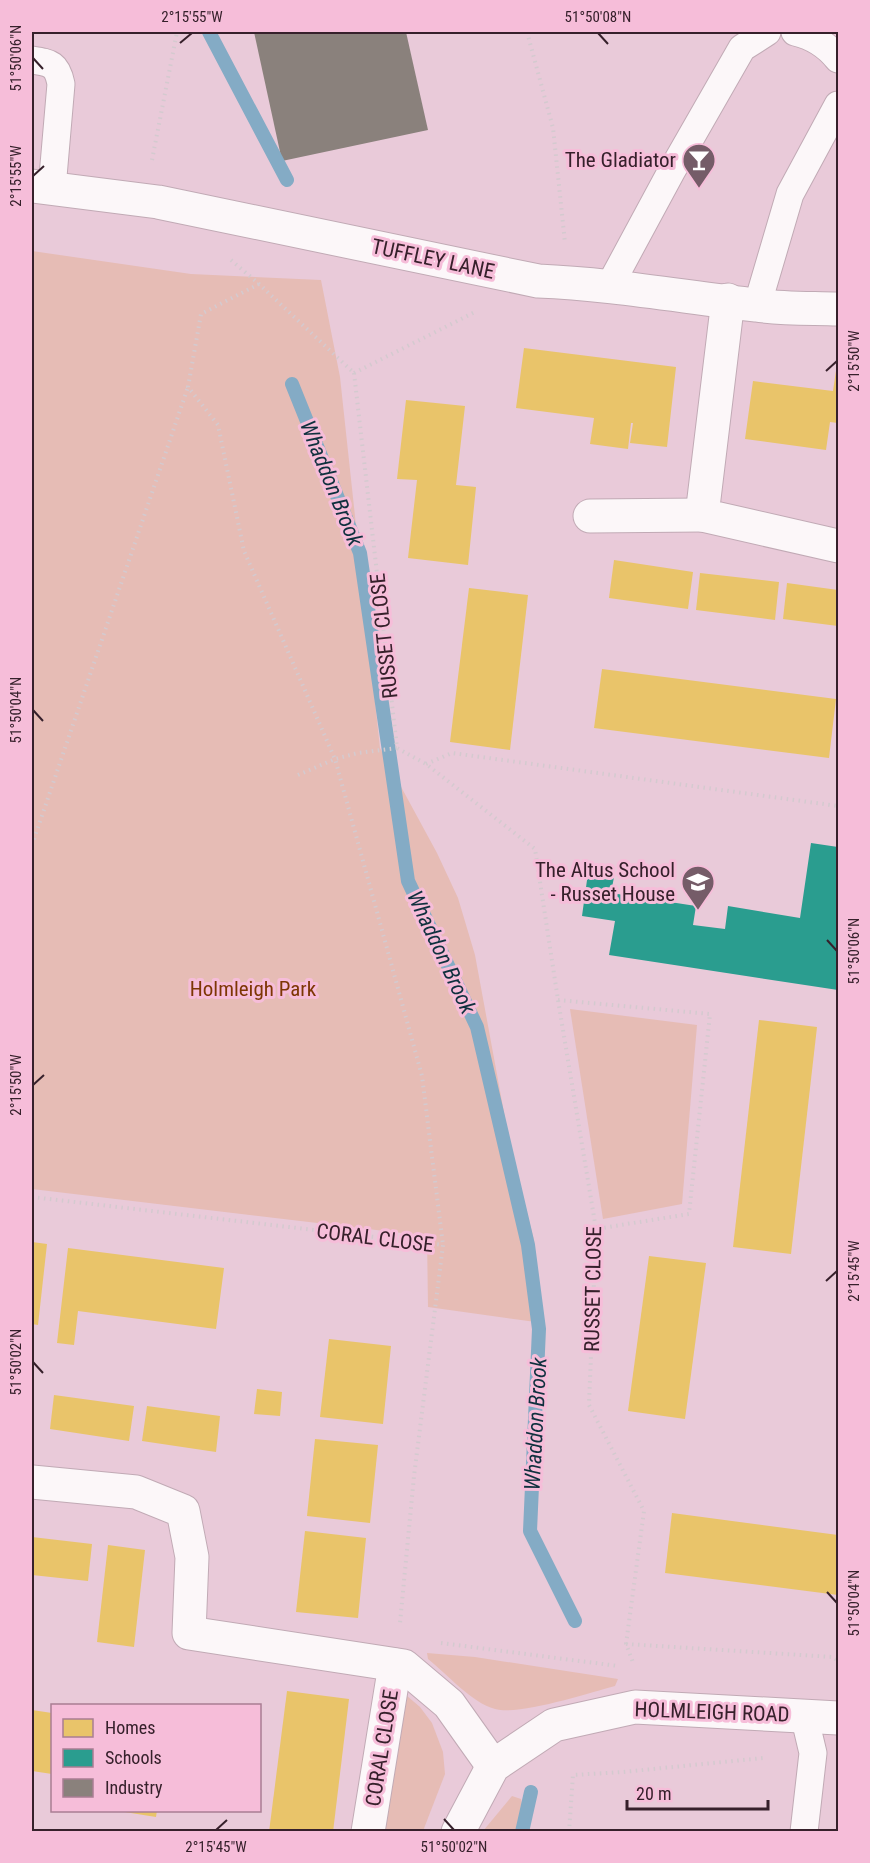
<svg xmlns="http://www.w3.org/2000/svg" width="870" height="1863" font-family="'Roboto Condensed',sans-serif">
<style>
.green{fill:#e6bcb5}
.homes{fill:#e9c46a}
.schools{fill:#2a9d8f}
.industry{fill:#8a817c}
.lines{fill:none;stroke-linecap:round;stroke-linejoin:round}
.stream{stroke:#84abc5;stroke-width:14}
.service-casing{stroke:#c1aab5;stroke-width:29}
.pedestrian-casing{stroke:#c1aab5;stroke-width:35}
.minor-casing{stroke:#c1aab5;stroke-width:35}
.path{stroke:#d4cacf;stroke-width:4;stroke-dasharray:1.5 4.5;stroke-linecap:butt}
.service{stroke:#fcf7f9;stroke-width:27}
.pedestrian{stroke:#fcf7f9;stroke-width:33}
.minor{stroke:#fcf7f9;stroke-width:33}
.ticks{fill:none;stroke:#36202b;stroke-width:2}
.labels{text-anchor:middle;stroke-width:6;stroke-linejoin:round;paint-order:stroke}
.poi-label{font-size:21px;fill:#36202b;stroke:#f6bdd9;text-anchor:end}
.street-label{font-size:21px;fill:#36202b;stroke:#f6bdd9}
.park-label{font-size:21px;fill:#7d3604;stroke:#f6bdd9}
.water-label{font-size:22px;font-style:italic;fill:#0f303e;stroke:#f6bdd9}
.neatline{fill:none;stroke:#36202b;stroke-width:2}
.ticks-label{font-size:15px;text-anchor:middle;fill:#36202b}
</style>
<rect width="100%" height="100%" fill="#e9cad9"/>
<g class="green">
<path d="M 32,251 L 191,274 L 321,280 L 340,377 L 380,748 L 437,853 L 458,898 L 475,955 L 510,1145 L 534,1240 L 543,1323 L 428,1307 L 427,1236 L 32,1189 Z"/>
<path d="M 570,1009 L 697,1025 L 682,1204 L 603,1219 Z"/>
<path d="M 427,1653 L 475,1657 L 618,1679 L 615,1686 C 588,1693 519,1716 495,1709 C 472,1703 447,1674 428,1659 Z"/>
<path d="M 400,1690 L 420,1707 L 432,1723 L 443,1752 L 445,1774 L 423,1831 L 380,1832 Z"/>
<path d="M 512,1796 L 521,1799 L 523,1809 L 517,1831 L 483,1831 Z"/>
</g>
<g class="homes">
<path d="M 524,348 L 676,367 L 667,447 L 630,443 L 633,423 L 631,423 L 628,449 L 590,444 L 594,418 L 516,408 Z"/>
<path d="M 837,364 L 838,423 L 830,422 L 826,450 L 745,439 L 753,381 L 833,391 Z"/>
<path d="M 406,400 L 465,406 L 456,485 L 476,487 L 468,565 L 408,558 L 417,480 L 397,479 Z"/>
<path d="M 614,560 L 693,572 L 688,609 L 609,598 Z"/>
<path d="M 700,573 L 779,582 L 775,620 L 696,610 Z"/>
<path d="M 787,583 L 838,590 L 838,626 L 783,619 Z"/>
<path d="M 469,588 L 528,595 L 510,750 L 450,742 Z"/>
<path d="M 602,669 L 836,699 L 829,758 L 594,728 Z"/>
<path d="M 759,1020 L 817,1027 L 791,1254 L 733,1247 Z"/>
<path d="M 32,1242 L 47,1244 L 38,1325 L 32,1324 Z"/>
<path d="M 68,1248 L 224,1268 L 216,1329 L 78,1311 L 74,1345 L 57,1343 Z"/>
<path d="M 649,1256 L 706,1263 L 685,1419 L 628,1411 Z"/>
<path d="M 329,1339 L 391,1346 L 383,1424 L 320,1417 Z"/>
<path d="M 257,1389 L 282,1392 L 280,1416 L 254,1414 Z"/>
<path d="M 54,1395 L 134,1406 L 129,1441 L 50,1429 Z"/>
<path d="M 147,1406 L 220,1416 L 216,1452 L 142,1441 Z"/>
<path d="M 315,1439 L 378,1445 L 370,1523 L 307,1516 Z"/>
<path d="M 672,1513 L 838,1535 L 838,1595 L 665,1573 Z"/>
<path d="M 305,1531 L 366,1538 L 358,1618 L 296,1612 Z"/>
<path d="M 32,1537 L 92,1544 L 88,1581 L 32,1575 Z"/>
<path d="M 108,1545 L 145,1550 L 134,1647 L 97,1642 Z"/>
<path d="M 287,1691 L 349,1699 L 333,1832 L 269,1832 Z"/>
<path d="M 32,1710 L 52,1713 L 52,1774 L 32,1771 Z"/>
<path d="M 112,1810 L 157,1810 L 156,1817 Z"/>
</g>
<path class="schools" d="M 811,843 L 838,847 L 838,990 L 609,955 L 615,921 L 582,916 L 588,873 L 614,877 L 611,893 L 696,906 L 693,925 L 725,929 L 728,906 L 800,918 Z"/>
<path class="industry" d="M 254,32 L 406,32 L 428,130 L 282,161 Z"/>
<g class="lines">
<g class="stream">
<path d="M 209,32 L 287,180"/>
<path d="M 292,384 L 360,553 L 408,881 L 477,1027 L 528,1245 L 539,1329 L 530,1531 L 575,1621"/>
<path d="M 522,1832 L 531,1792"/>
</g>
<g class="service-casing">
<g id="service">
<path d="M 795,32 C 812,36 827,45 838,59"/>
<path d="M 32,60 C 51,63 57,64 61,84 L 52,188"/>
<path d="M 609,287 L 671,172 L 742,48 L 767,32"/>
<path d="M 757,306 L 790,194 L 838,105"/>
<path d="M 804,1832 L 813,1753 L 804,1715"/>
</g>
</g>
<g class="pedestrian-casing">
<path id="pedestrian" d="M 368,1832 L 395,1665"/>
</g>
<g class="minor-casing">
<g id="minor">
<path d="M 32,186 L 158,202 L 538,281 C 611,284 684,297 756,305 C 783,309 811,308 838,309"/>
<path d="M 728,300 L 702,515 L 838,546"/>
<path d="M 590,516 L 702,515"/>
<path d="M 32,1482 L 136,1492 L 183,1511 L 192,1557 L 189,1633 L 404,1666 L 449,1704 L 493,1766"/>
<path d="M 458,1832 L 493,1766 L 554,1725 L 635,1707 L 838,1718"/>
</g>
</g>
<g class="path">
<path d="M 527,32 L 553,128 L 565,243"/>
<path d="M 152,160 L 177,32"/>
<path d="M 231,260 L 259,284 L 354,373"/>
<path d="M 259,284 L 201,314 L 188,387 L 218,425 L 244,551 L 335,759 L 422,1076 L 443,1245"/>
<path d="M 354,373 L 397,748 L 426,764 L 535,849 L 558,1000 L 596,1229 L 589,1405 L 644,1511 L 626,1644 L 634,1665"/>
<path d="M 354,373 L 477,311"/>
<path d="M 426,764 L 452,753 L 838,806"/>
<path d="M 298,775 L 335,759 L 358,753 L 397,748"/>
<path d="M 32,845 L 188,387"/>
<path d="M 558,1000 L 710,1014 L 689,1214 L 596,1229"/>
<path d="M 32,1197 L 443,1245 L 414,1476 L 400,1623"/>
<path d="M 441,1643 L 618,1666"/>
<path d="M 626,1644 L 833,1657 L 838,1661"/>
<path d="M 569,1832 L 573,1775 L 623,1772 L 763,1758"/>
</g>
<use href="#service" class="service"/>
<use href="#pedestrian" class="pedestrian"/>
<use href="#minor" class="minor"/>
</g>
<path class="ticks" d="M 598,33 L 608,44M 180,43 L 192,33M 33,58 L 43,69M 33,176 L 44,166M 826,371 L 837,361M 33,710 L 43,721M 827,940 L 837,951M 33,1085 L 44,1075M 826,1281 L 837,1271M 33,1362 L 43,1373M 827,1592 L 837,1603M 444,1819 L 454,1830M 216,1830 L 227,1820"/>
<defs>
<g id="bar-pin" transform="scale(1.725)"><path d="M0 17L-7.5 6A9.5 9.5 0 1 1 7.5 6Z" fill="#755c68" stroke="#f6bdd9"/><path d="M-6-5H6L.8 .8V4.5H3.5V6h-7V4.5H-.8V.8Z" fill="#fff"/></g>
<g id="school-pin" transform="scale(1.725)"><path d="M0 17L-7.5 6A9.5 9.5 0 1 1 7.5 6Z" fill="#755c68" stroke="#f6bdd9"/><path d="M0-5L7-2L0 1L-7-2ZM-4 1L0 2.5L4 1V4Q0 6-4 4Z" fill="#fff"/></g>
</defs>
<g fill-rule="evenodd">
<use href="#bar-pin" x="699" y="160"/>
<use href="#school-pin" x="698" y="882"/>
</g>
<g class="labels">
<g class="poi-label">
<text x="676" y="167">The Gladiator</text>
<text x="675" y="877">The Altus School<tspan x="675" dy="24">- Russet House</tspan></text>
</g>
<g class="street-label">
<text transform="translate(433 259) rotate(12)" y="7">TUFFLEY LANE</text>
<text transform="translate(384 636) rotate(-96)" y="7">RUSSET CLOSE</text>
<text transform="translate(375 1238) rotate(7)" y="7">CORAL CLOSE</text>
<text transform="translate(593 1289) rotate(-89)" y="7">RUSSET CLOSE</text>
<text transform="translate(712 1712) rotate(2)" y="7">HOLMLEIGH ROAD</text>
<text transform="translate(382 1748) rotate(-81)" y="7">CORAL CLOSE</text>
</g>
<g class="park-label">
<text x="253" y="996">Holmleigh Park</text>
</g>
<g class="water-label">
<text transform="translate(332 483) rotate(68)" y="8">Whaddon Brook</text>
<text transform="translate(442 952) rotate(65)" y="8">Whaddon Brook</text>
<text transform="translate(535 1424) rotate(-87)" y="8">Whaddon Brook</text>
</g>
</g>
<rect width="870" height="1863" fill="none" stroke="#f6bdd9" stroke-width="66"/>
<rect x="51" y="1704" width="210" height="108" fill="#f6bdd9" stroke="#a97e93" stroke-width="1.5"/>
<rect x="63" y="1719" width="30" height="18" fill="#e9c46a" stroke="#a97e93" stroke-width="1.5"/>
<text x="105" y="1734" font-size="18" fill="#36202b">Homes</text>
<rect x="63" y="1749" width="30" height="18" fill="#2a9d8f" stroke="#a97e93" stroke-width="1.5"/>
<text x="105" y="1764" font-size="18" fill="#36202b">Schools</text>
<rect x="63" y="1779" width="30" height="18" fill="#8a817c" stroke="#a97e93" stroke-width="1.5"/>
<text x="105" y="1794" font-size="18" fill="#36202b">Industry</text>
<path d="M627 1800v9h141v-9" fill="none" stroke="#36202b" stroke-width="3"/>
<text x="636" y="1800" font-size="18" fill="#36202b" stroke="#f6bdd9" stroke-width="4.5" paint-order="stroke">20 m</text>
<rect x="33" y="33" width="804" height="1797" class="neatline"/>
<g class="ticks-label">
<text x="192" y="22">2°15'55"W</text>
<text x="598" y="22">51°50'08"N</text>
<text transform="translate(16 58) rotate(-90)" y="5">51°50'06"N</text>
<text transform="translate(16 176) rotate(-90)" y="5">2°15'55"W</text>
<text transform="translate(854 361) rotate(-90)" y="5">2°15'50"W</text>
<text transform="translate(16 710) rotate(-90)" y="5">51°50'04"N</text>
<text transform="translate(854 951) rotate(-90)" y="5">51°50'06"N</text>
<text transform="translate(16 1085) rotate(-90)" y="5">2°15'50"W</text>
<text transform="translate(854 1271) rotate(-90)" y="5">2°15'45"W</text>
<text transform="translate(16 1362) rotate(-90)" y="5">51°50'02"N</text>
<text transform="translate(854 1603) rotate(-90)" y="5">51°50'04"N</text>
<text x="216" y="1852">2°15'45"W</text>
<text x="454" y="1852">51°50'02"N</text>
</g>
</svg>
